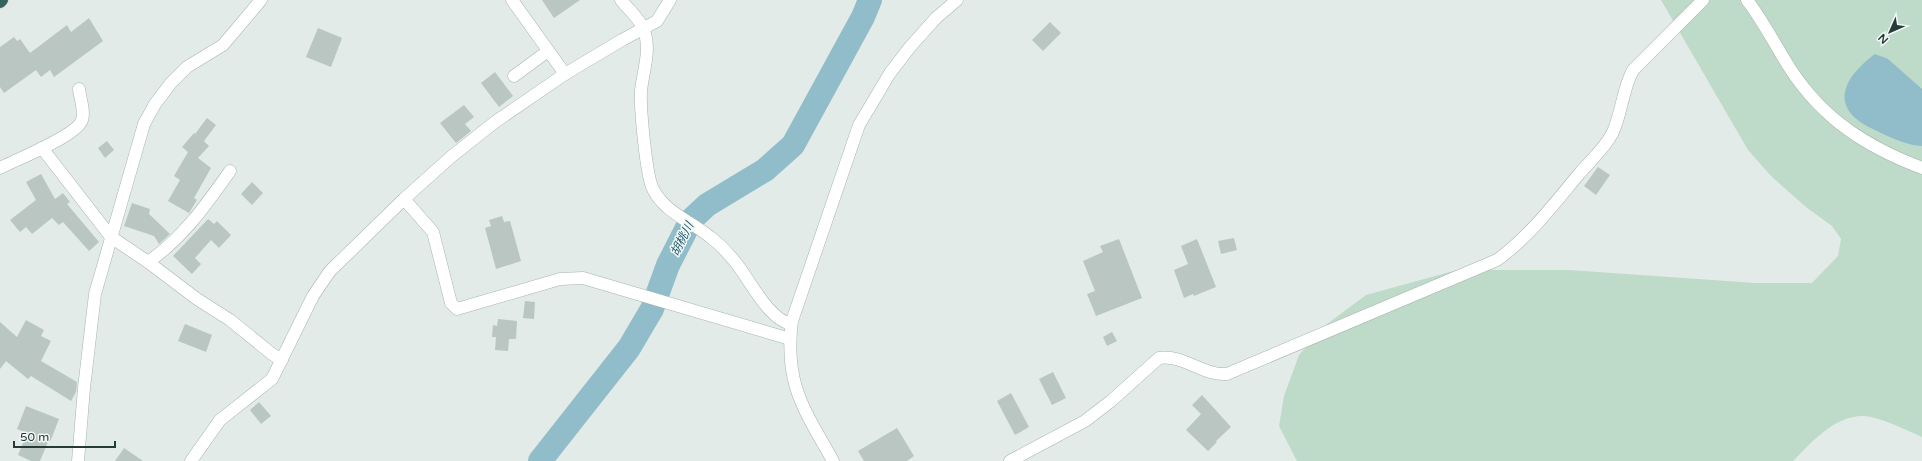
<svg xmlns="http://www.w3.org/2000/svg" width="1922" height="461" font-family="'Varela Round','Noto Sans JP',sans-serif">
<style>
.green{fill:#bedac8}
.water{fill:#91bdcb}
.lines{fill:none;stroke-linecap:round;stroke-linejoin:round}
.river{stroke:#91bdcb;stroke-width:24}
.building{fill:#b9c6c2}
.minor-casing{stroke:#a6b3af;stroke-width:13}
.highway-casing{stroke:#c2c8c7;stroke-width:13}
.minor{stroke:#fff;stroke-width:12}
.highway{stroke:#33645f;stroke-width:12}
.labels{text-anchor:middle;stroke-width:3;stroke-linejoin:round;paint-order:stroke}
.water-label{font-size:12px;font-style:italic;fill:#245d71;stroke:#f3f8f6}
</style>
<rect width="100%" height="100%" fill="#e3ebe8"/>
<path class="green" d="M 1661,0 L 1922,0 L 1922,437 C 1909,431 1877,416 1864,416 C 1835,415 1812,442 1793,461 L 1297,461 L 1279,426 L 1284,396 L 1299,355 L 1327,324 L 1366,295 L 1457,270 L 1569,270 L 1755,283 L 1812,283 L 1838,256 L 1841,239 L 1832,226 L 1806,207 L 1771,176 L 1748,150 Z"/>
<path class="water" d="M 1875,54 L 1888,59 L 1922,89 L 1922,146 C 1907,145 1894,139 1881,133 C 1874,129 1865,126 1859,121 C 1829,98 1852,71 1875,54 Z"/>
<g class="lines">
<path class="river" d="M 540,461 L 629,348 L 652,309 L 668,265 L 691,220 L 707,205 L 765,170 L 793,145 L 863,17 L 870,0"/>
</g>
<g class="building">
<path d="M 542,0 L 580,0 L 554,18 Z"/>
<path d="M 89,18 L 103,41 L 54,77 L 50,70 L 41,77 L 36,70 L 4,93 L 0,87 L 0,47 L 14,37 L 17,41 L 20,39 L 30,53 L 67,25 L 71,32 Z"/>
<path d="M 1050,22 L 1061,33 L 1043,51 L 1032,40 Z"/>
<path d="M 318,28 L 342,38 L 331,67 L 306,57 Z"/>
<path d="M 495,72 L 513,96 L 499,107 L 481,83 Z"/>
<path d="M 464,105 L 474,117 L 465,124 L 471,131 L 456,143 L 440,123 Z"/>
<path d="M 207,118 L 216,125 L 204,141 L 209,146 L 198,158 L 211,168 L 194,198 L 197,200 L 189,213 L 168,201 L 180,180 L 174,176 L 188,152 L 182,147 L 194,133 L 195,134 Z"/>
<path d="M 107,141 L 114,150 L 105,158 L 98,148 Z"/>
<path d="M 1598,167 L 1610,175 L 1596,195 L 1584,186 Z"/>
<path d="M 41,174 L 55,199 L 63,193 L 70,202 L 67,204 L 99,242 L 89,251 L 63,222 L 59,225 L 52,218 L 32,234 L 26,227 L 20,232 L 10,220 L 36,200 L 26,182 Z"/>
<path d="M 252,182 L 263,193 L 252,205 L 241,194 Z"/>
<path d="M 132,203 L 150,209 L 149,214 L 170,234 L 159,244 L 154,236 L 124,226 Z"/>
<path d="M 502,216 L 504,222 L 510,221 L 521,261 L 496,269 L 485,228 L 491,226 L 489,220 Z"/>
<path d="M 208,219 L 214,224 L 217,221 L 231,235 L 219,248 L 211,240 L 195,258 L 201,264 L 192,274 L 173,256 Z"/>
<path d="M 1234,238 L 1237,250 L 1221,254 L 1218,241 Z"/>
<path d="M 1119,239 L 1142,298 L 1096,316 L 1087,294 L 1095,291 L 1083,261 L 1103,252 L 1100,246 Z"/>
<path d="M 1197,239 L 1216,287 L 1194,296 L 1193,294 L 1184,298 L 1174,270 L 1188,264 L 1181,246 Z"/>
<path d="M 525,301 L 535,302 L 534,319 L 523,318 Z"/>
<path d="M 498,319 L 517,321 L 516,339 L 509,339 L 508,351 L 495,350 L 496,337 L 492,337 L 493,325 L 497,326 Z"/>
<path d="M 26,320 L 44,330 L 41,336 L 51,341 L 41,361 L 77,382 L 76,392 L 71,401 L 31,376 L 28,379 L 6,361 L 0,369 L 0,322 L 17,337 Z"/>
<path d="M 185,324 L 212,335 L 206,352 L 178,341 Z"/>
<path d="M 1112,332 L 1117,341 L 1107,346 L 1103,337 Z"/>
<path d="M 1053,372 L 1066,398 L 1052,405 L 1039,379 Z"/>
<path d="M 1011,393 L 1029,427 L 1015,435 L 997,401 Z"/>
<path d="M 1202,395 L 1231,427 L 1216,441 L 1217,442 L 1208,451 L 1186,430 L 1201,414 L 1192,405 Z"/>
<path d="M 259,402 L 271,416 L 261,424 L 250,410 Z"/>
<path d="M 26,406 L 59,419 L 50,442 L 48,442 L 40,461 L 31,461 L 18,455 L 27,433 L 17,429 Z"/>
<path d="M 897,428 L 914,456 L 907,461 L 864,461 L 858,451 Z"/>
<path d="M 124,448 L 143,461 L 115,461 Z"/>
</g>
<g class="lines">
<g class="minor-casing">
<g id="minor">
<path d="M 512,0 L 565,74"/>
<path d="M 621,0 C 628,9 639,18 643,28 C 652,49 643,70 641,91 C 640,107 646,176 653,189 C 665,213 691,221 710,237 C 720,244 728,253 736,263 C 750,280 768,319 791,324"/>
<path d="M 1747,0 C 1764,22 1776,47 1791,70 C 1824,120 1867,147 1922,168"/>
<path d="M 514,76 L 548,51"/>
<path d="M 42,148 L 111,237 L 148,262 L 197,299 L 230,320 L 272,354 L 282,360"/>
<path d="M 0,168 C 17,159 77,136 82,120 C 85,112 80,98 79,89"/>
<path d="M 404,199 L 433,232 L 451,303 L 457,309 L 560,279 L 583,278 L 790,339"/>
<path d="M 148,262 C 183,238 206,205 230,171"/>
<path d="M 78,461 L 84,388 L 95,294 L 144,124 L 155,104 L 171,83 L 187,67 L 223,45 L 261,0"/>
<path d="M 191,461 L 220,420 L 272,379 L 313,296 L 330,271 L 404,199 L 452,156 L 495,122 L 565,74 L 622,40 L 657,21 L 670,0"/>
<path d="M 833,461 C 804,409 784,384 792,321 L 859,125 L 890,73 L 910,47 L 936,18 L 957,0"/>
<path d="M 1010,461 L 1085,421 L 1111,401 L 1159,358 C 1183,354 1203,376 1227,374 L 1497,260 C 1529,237 1554,204 1579,174 C 1590,161 1604,149 1612,134 C 1622,114 1622,90 1633,70 L 1703,0"/>
</g>
</g>
<g class="highway-casing">
<path id="highway" d="M 0,2 L 2,0"/>
</g>
<use href="#minor" class="minor"/>
<use href="#highway" class="highway"/>
</g>
<g class="labels">
<g class="water-label">
<text transform="translate(682 239) rotate(-63)" y="4">胡桃川</text>
</g>
</g>
<g transform="translate(1890 32) rotate(225)" stroke="#f3f8f6" stroke-width="3" paint-order="stroke">
<path d="M0-3L7 15L0 10L-7 15Z" fill="#253b37"/>
<text y="-6" font-size="11" font-weight="bold" text-anchor="middle" fill="#253b37">N</text>
</g>
<path d="M14 441v6h101v-6" fill="none" stroke="#253b37" stroke-width="2"/>
<text x="20" y="441" font-size="12" fill="#253b37" stroke="#f3f8f6" stroke-width="3" paint-order="stroke">50 m</text>
</svg>
